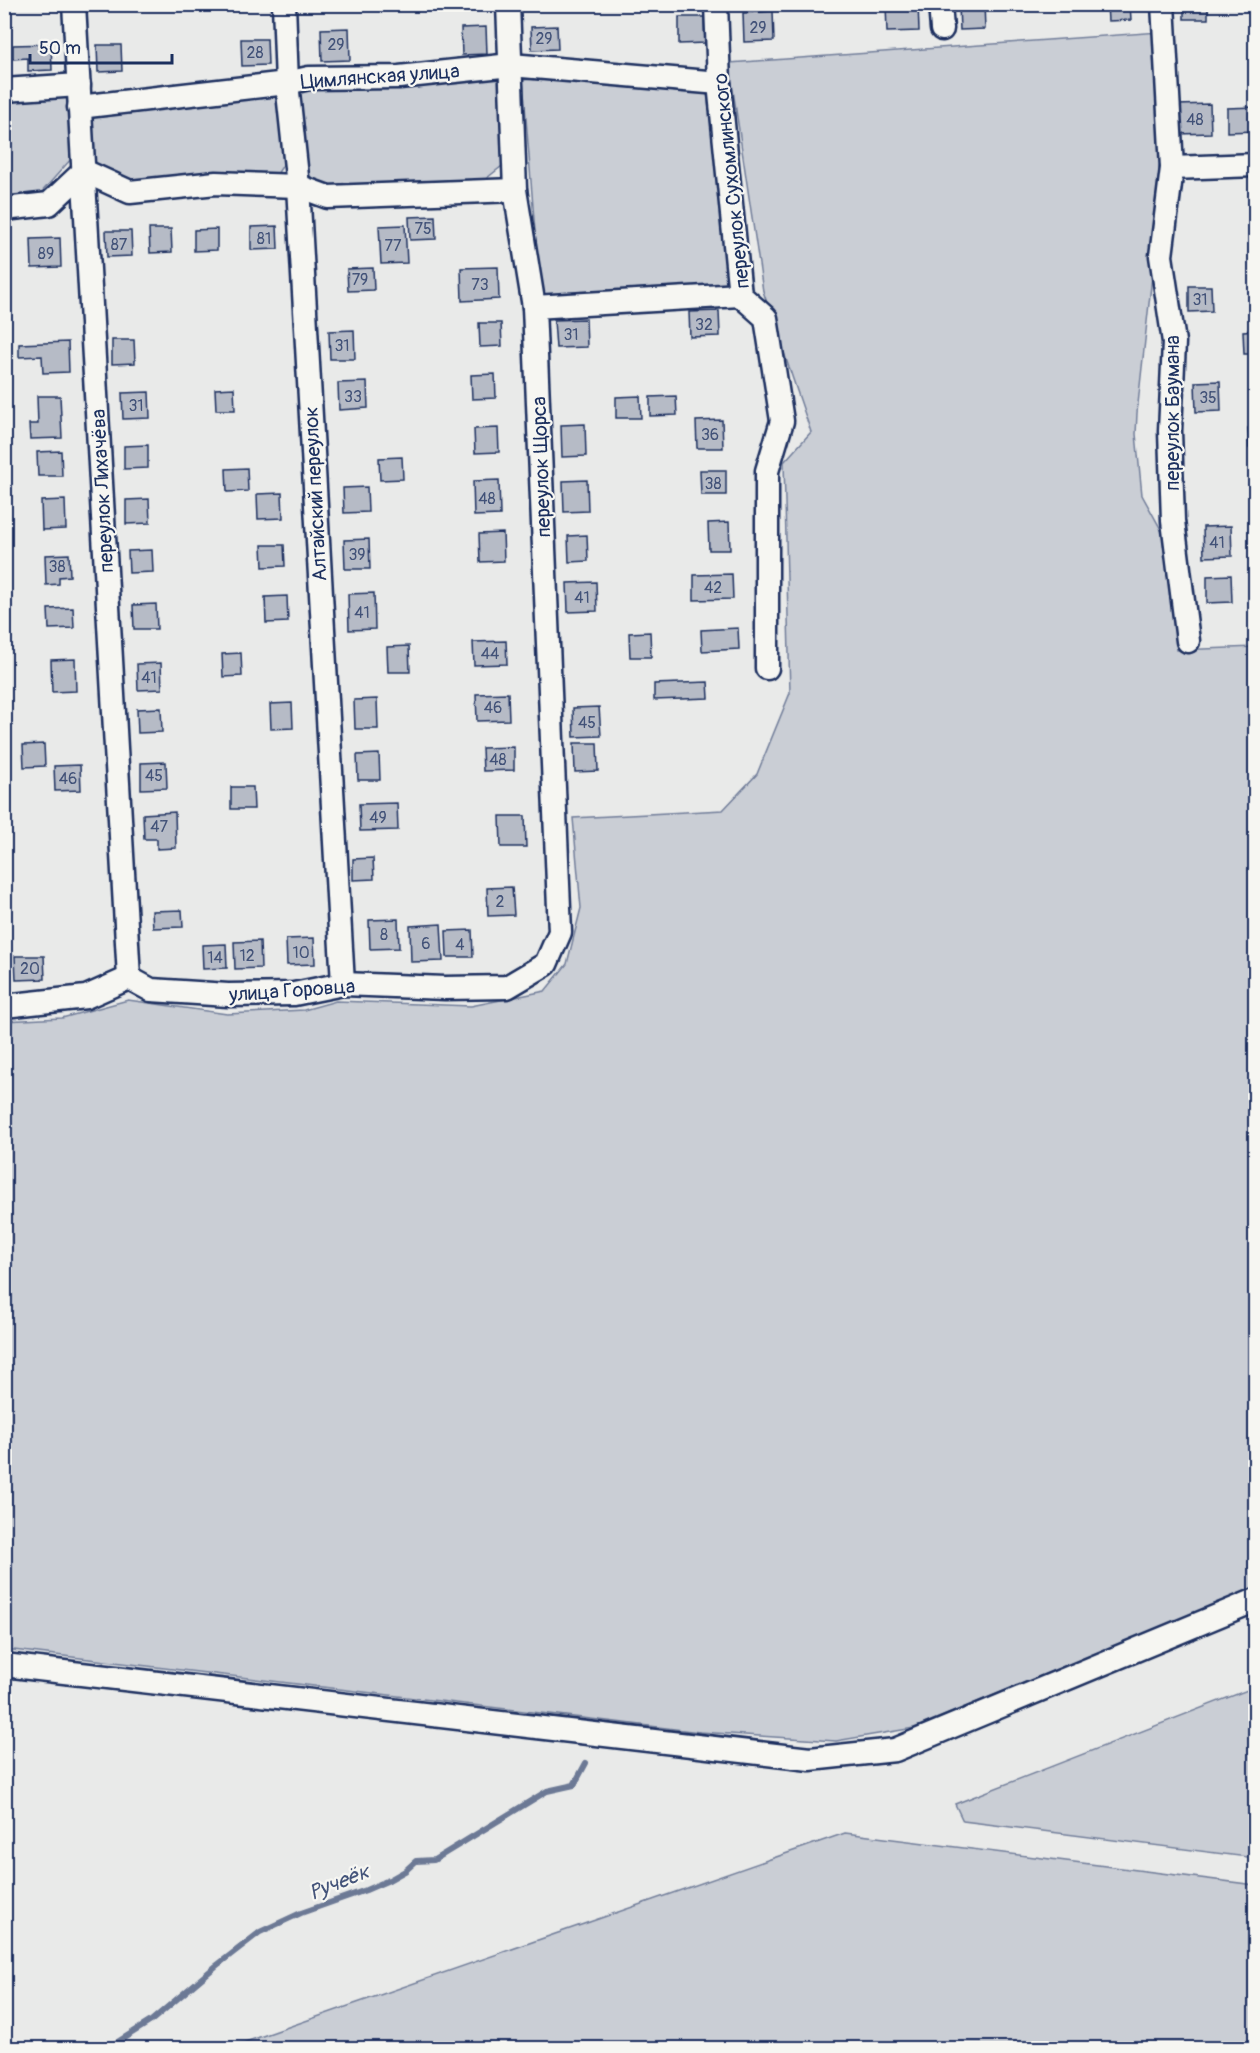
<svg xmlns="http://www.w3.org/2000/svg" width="1260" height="2053" font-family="Pangolin,sans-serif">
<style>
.green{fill:#caced5;stroke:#727e9a;stroke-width:1.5}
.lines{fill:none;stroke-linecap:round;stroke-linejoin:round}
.stream{stroke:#6c7995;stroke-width:6}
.building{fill:#b6bbc6;stroke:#1b2f5e;stroke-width:1.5}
.minor-casing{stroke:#1b2f5e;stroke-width:27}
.minor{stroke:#f6f6f2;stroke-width:22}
.labels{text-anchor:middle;stroke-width:4.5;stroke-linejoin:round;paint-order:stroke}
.number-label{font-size:16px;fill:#425278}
.street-label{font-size:20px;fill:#1b2f5e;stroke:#f6f6f2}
.water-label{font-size:21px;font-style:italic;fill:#44547a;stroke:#f6f6f2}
</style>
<rect width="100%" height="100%" fill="#e9eae9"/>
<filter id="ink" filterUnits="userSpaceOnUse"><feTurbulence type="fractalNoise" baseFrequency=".0167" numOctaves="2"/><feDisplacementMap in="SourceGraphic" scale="12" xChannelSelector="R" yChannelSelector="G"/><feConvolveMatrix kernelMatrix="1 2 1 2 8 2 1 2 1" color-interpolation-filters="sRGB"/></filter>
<g filter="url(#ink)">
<g class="green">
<path d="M 1160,32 L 1163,176 L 1137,413 L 1136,434 L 1142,495 L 1170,546 L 1177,650 L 1255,647 L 1255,1588 L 914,1728 L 836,1741 L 700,1732 L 5,1649 L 4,1021 L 62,1018 L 128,1000 L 227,1014 L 304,1010 L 336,1001 L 471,1006 L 545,991 L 567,964 L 581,908 L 573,818 L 723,810 L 757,774 L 790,693 L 784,462 L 811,432 L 763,291 L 729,63 Z"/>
<path d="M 500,71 L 508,150 L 502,166 L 483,181 L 344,192 L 314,183 L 307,172 L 296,88 Z"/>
<path d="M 545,78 L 707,92 L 730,286 L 540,295 L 523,80 Z"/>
<path d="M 269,92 L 279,100 L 287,159 L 277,174 L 134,183 L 96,166 L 89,151 L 87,122 L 108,109 Z"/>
<path d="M 67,96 L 74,127 L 72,158 L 39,195 L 5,197 L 4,99 Z"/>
<path d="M 1255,1687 L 1255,1858 L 963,1821 L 955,1804 Z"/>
<path d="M 845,1833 L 1255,1885 L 1255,2048 L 228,2048 Z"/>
</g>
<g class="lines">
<path class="stream" d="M 108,2048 L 151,2021 L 216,1966 L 260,1932 L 301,1913 L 366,1890 L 389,1880 L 405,1871 L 416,1861 L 434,1860 L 547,1791 L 574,1785 L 586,1763"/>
</g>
<g class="building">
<path d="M 192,4 L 216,4 L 217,9 L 192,10 Z"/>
<path d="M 886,4 L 918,4 L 919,31 L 887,32 Z"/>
<path d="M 959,4 L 984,4 L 985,29 L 960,30 Z"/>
<path d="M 1107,4 L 1130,4 L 1131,20 L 1108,21 Z"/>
<rect x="1184" y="4" width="24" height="15"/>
<path d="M 773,11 L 774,41 L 744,42 L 743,13 Z"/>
<path d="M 679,17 L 704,17 L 705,43 L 679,44 Z"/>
<path d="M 557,26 L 558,49 L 532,50 L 531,27 Z"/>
<path d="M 486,27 L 487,54 L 462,55 L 461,28 Z"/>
<path d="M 349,28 L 350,60 L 322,61 L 321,29 Z"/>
<path d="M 241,39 L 267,39 L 268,65 L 242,66 Z"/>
<path d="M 51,44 L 52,70 L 28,71 L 28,58 L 13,59 L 13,45 Z"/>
<path d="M 97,45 L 121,45 L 122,71 L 98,72 Z"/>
<path d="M 1210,104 L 1211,133 L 1179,134 L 1178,105 Z"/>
<path d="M 1255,107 L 1256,131 L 1227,132 L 1227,108 Z"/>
<path d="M 435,216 L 436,239 L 410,240 L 409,217 Z"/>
<path d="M 405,225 L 407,263 L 381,264 L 379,226 Z"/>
<path d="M 277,226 L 278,249 L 251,250 L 251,227 Z"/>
<path d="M 149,229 L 171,229 L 172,252 L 150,253 Z"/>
<path d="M 217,229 L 217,250 L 194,251 L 194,230 Z"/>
<path d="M 106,231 L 131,231 L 132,256 L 107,257 Z"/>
<path d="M 60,238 L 61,267 L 32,268 L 31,239 Z"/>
<path d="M 498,267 L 499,299 L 462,301 L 461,268 Z"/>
<path d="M 373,268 L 374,290 L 348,291 L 347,269 Z"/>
<path d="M 1189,286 L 1211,286 L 1212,311 L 1189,312 Z"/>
<path d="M 719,311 L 720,336 L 690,337 L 689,312 Z"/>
<path d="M 586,319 L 587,347 L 556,348 L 554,320 Z"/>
<path d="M 479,323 L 501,323 L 502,346 L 480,347 Z"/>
<path d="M 354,330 L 355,359 L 330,359 L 329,331 Z"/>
<path d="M 1256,330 L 1256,354 L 1244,354 L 1243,331 Z"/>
<path d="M 112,340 L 134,340 L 135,363 L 112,364 Z"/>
<path d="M 68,342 L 69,372 L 43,373 L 42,356 L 19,357 L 19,344 Z"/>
<path d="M 495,374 L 496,398 L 472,399 L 471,375 Z"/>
<path d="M 1220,381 L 1221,411 L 1196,412 L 1195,382 Z"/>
<path d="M 367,382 L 368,408 L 339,410 L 338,383 Z"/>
<path d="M 234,388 L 235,410 L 216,410 L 215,389 Z"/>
<path d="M 149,392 L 150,418 L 123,419 L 122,393 Z"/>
<path d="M 37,396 L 60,396 L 62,438 L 30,439 L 29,424 L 38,424 Z"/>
<path d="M 640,396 L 641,418 L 616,418 L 616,397 Z"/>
<path d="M 676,396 L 677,415 L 650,416 L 650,397 Z"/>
<path d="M 722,420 L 723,448 L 697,448 L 696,421 Z"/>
<path d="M 585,424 L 586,456 L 562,457 L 561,425 Z"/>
<path d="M 498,428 L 499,452 L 475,453 L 474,429 Z"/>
<path d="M 1248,428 L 1256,428 L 1256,448 L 1249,448 Z"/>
<path d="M 148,445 L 148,468 L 124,469 L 124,446 Z"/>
<path d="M 61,451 L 62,476 L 38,476 L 37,452 Z"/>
<path d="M 402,457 L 403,479 L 380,480 L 379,458 Z"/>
<path d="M 247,468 L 248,491 L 227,492 L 226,469 Z"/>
<path d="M 700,470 L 726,470 L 726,495 L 701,495 Z"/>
<path d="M 499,480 L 500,515 L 474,516 L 473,481 Z"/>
<path d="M 587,480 L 588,511 L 564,512 L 563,481 Z"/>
<path d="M 367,487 L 368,512 L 344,513 L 343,488 Z"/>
<path d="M 282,493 L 283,518 L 258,519 L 257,494 Z"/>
<path d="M 149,499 L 150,523 L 126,524 L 126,500 Z"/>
<path d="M 65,500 L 66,529 L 42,530 L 41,501 Z"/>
<path d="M 729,522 L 730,550 L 709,550 L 708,523 Z"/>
<path d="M 1231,526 L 1232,556 L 1204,557 L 1203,527 Z"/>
<path d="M 503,533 L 504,561 L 480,562 L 479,534 Z"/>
<path d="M 587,535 L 588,561 L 569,562 L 568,536 Z"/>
<path d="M 369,539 L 370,569 L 345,569 L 344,540 Z"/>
<path d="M 262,545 L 284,545 L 285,566 L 263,567 Z"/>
<path d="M 152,550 L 153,572 L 129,573 L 128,551 Z"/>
<path d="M 69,554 L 70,576 L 59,577 L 59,584 L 46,585 L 45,555 Z"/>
<path d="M 732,574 L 733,599 L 694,600 L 694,575 Z"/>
<path d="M 1231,575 L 1232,602 L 1207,603 L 1207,576 Z"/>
<path d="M 596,582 L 597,611 L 568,612 L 567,583 Z"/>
<path d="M 374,593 L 375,629 L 349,630 L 348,594 Z"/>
<path d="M 287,596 L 288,622 L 266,623 L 265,597 Z"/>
<path d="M 156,604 L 157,629 L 134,629 L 133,605 Z"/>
<path d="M 73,608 L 74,628 L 49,629 L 48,609 Z"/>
<path d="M 738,628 L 739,649 L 702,651 L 701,630 Z"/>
<path d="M 650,632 L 651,657 L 630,657 L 629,633 Z"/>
<path d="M 506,641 L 507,664 L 474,665 L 473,642 Z"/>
<path d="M 409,646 L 410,672 L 388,672 L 387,647 Z"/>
<path d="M 241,653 L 242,676 L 223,677 L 222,654 Z"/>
<path d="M 75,659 L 76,691 L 52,692 L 51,660 Z"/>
<path d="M 161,663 L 162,689 L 138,690 L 137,664 Z"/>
<path d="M 708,682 L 709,698 L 654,700 L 654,684 Z"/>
<path d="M 508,693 L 509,720 L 477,721 L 476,694 Z"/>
<path d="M 377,699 L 378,729 L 355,729 L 354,700 Z"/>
<path d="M 292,703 L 293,728 L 271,729 L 270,704 Z"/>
<path d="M 599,707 L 601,736 L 574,737 L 573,708 Z"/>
<path d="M 161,708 L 162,732 L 138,733 L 137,709 Z"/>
<path d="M 574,743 L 597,743 L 598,771 L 575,772 Z"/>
<path d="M 44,744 L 45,766 L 24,767 L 23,745 Z"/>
<path d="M 514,747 L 514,770 L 483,771 L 482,748 Z"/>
<path d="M 379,754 L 380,780 L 358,780 L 357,755 Z"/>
<path d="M 166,762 L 167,788 L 141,789 L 141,763 Z"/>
<path d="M 80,765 L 81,790 L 55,791 L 54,766 Z"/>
<path d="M 231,787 L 253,787 L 254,809 L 231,809 Z"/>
<path d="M 397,803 L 398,830 L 360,831 L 359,804 Z"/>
<path d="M 175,812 L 176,848 L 157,849 L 157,839 L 144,839 L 143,814 Z"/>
<path d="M 500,816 L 525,816 L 526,847 L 501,847 Z"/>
<path d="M 373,858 L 374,879 L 353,880 L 353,859 Z"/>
<path d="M 512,887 L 514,915 L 488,916 L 487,888 Z"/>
<path d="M 182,910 L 183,927 L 153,928 L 152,911 Z"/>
<path d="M 398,919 L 399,948 L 370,949 L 369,920 Z"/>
<path d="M 441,924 L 443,961 L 411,962 L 410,926 Z"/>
<path d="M 472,930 L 473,957 L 447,957 L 446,931 Z"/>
<path d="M 314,938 L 315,964 L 287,965 L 286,939 Z"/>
<path d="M 260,941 L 261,968 L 235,969 L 234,942 Z"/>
<path d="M 226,944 L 227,968 L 203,969 L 202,945 Z"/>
<path d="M 15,956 L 44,956 L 45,979 L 16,980 Z"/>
</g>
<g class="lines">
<g class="minor-casing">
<g id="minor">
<path d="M 74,4 L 129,978"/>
<path d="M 284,4 L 287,83 L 298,186 L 343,984"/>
<path d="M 716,4 L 719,83 L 740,295 L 766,318 L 782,421 L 767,471 L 767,668"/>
<path d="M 940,4 L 942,29"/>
<path d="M 1163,4 L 1172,168 L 1161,256 L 1174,342 L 1170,431 L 1173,521 L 1188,641"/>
<path d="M 4,90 L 79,85"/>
<path d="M 79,107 L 287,83 L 309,78 L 399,77 L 511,65 L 719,83"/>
<path d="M 1172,168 L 1256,165"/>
<path d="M 4,209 L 49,204 L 84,171 L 130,192 L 216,183 L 298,186 L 328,197 L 515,190"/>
<path d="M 534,307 L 740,295"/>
<path d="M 4,1006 L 86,997 L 129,978 L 151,990 L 228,995 L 294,994 L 343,984 L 445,988 L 507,987 L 546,964 L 560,932 L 534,307 L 515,190 L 508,4"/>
<path d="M 4,1665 L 810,1759 L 895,1750 L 1256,1600"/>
</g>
</g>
<use href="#minor" class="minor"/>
</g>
</g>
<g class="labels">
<g class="number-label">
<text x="758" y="33">29</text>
<text x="544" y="44">29</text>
<text x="336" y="50">29</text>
<text x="255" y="58">28</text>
<text x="1195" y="125">48</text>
<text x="423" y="234">75</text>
<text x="264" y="244">81</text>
<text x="119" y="250">87</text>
<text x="393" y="251">77</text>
<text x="46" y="259">89</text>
<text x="360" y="285">79</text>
<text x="480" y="290">73</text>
<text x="1200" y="305">31</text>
<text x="704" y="330">32</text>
<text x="571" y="340">31</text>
<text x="342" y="351">31</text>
<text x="353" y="402">33</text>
<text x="1208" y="403">35</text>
<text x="136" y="411">31</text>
<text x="710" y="440">36</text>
<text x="713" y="489">38</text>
<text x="487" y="504">48</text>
<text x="1217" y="548">41</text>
<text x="357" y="560">39</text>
<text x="57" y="572">38</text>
<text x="713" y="593">42</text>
<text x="582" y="603">41</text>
<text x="362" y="618">41</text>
<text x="490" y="659">44</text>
<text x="149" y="683">41</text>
<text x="493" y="713">46</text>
<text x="587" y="728">45</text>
<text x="498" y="765">48</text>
<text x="154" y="781">45</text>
<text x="68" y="784">46</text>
<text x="378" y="823">49</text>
<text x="159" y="832">47</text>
<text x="500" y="907">2</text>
<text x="384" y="940">8</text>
<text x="426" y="949">6</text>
<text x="460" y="950">4</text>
<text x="301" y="958">10</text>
<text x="247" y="961">12</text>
<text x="215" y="963">14</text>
<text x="30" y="974">20</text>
</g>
<g class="street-label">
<text transform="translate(380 76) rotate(-4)" y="7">Цимлянская улица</text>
<text transform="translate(731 181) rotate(-96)" y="7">переулок Сухомлинского</text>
<text transform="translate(1172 413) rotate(-90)" y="7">переулок Баумана</text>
<text transform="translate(541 467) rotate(-92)" y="7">переулок Щорса</text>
<text transform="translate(102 491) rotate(-93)" y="7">переулок Лихачёва</text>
<text transform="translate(315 494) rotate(-93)" y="7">Алтайский переулок</text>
<text transform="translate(292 990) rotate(-4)" y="7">улица Горовца</text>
</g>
<g class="water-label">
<text transform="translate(339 1882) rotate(-22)" y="7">Ручеёк</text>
</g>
</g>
<rect width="1260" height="2053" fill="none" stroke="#f6f6f2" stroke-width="24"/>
<rect x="12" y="12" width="1236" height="2029" fill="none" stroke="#1b2f5e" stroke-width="2" filter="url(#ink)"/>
<path d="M30 54v9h142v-9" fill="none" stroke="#1b2f5e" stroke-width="3"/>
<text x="39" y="54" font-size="18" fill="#1b2f5e" stroke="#f6f6f2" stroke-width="4.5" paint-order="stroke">50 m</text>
</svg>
